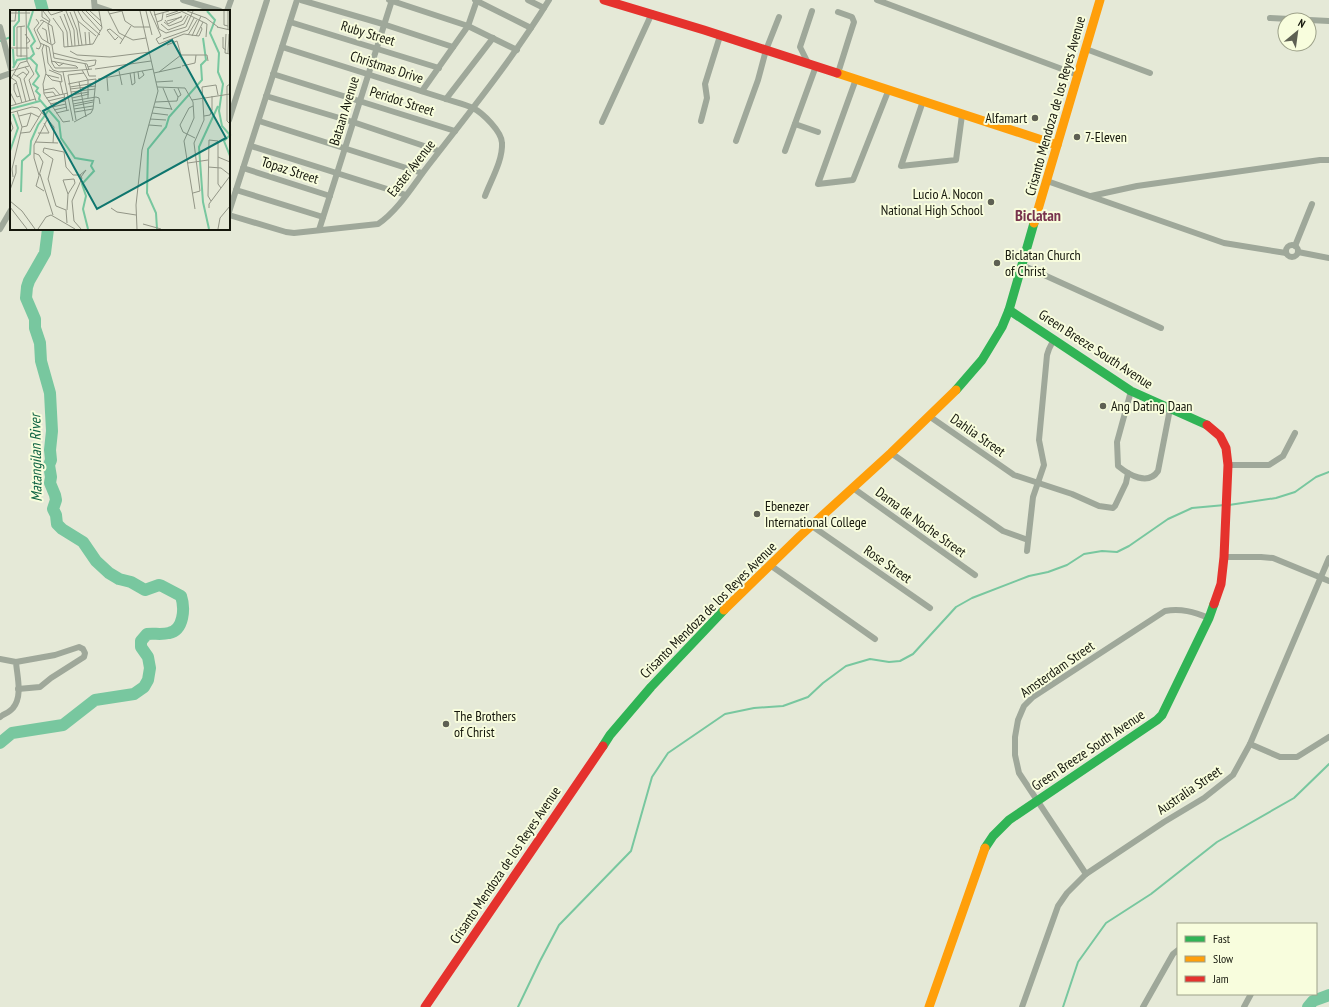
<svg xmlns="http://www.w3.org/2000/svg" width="1329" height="1007" font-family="'PT Sans Narrow',sans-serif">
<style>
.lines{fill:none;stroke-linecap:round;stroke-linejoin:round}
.stream{stroke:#78c79f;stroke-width:2}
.river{stroke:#78c79f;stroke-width:12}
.street{stroke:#9fa89a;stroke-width:6}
.fast{stroke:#30b455;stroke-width:9}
.slow{stroke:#ff9f0a;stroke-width:9}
.jam{stroke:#e5322d;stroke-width:9}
.poi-dot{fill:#5e6053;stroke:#f8fddd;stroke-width:1.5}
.labels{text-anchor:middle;stroke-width:4;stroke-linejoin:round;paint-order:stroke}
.street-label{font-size:14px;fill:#15170c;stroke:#f8fddd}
.poi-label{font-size:14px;fill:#15170c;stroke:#f8fddd;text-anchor:start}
.water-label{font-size:15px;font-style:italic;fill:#0f6443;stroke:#f8fddd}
.quarter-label{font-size:16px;font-weight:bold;fill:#78334d;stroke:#f8fddd}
.inset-river{fill:none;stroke:#78c79f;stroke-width:2}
.inset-road{fill:none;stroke:#929586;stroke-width:1}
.view{fill:#0f766e;fill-opacity:0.15;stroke:#0f766e;stroke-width:2}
.inset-edge{fill:none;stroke:#15170c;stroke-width:2}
</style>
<rect width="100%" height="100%" fill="#e5e9d7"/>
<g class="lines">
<g class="stream">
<path d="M 0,41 L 11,37"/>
<path d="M 1229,505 L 1276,498 L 1295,492 L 1316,477 L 1329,472"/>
<path d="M 518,1007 L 540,961 L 559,925 L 631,851 L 652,777 L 668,753 L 725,714 L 754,708 L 783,706 L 808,697 L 823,683 L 846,666 L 870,659 L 889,662 L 900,661 L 913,654 L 956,607 L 972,598 L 1029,576 L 1048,572 L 1067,565 L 1084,554 L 1102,551 L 1117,552 L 1129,546 L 1168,519 L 1192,508 L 1225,505"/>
<path d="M 1063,1007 L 1078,962 L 1106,923 L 1151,894 L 1217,842 L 1294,798 L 1329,764"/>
</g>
<g class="river">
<path d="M 40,0 L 43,11"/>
<path d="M 0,743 L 12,733 L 63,725 L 95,700 L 134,694 L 144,687 L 148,680 L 150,668 L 148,657 L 141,647 L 141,641 L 147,634 C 154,633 161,635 169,633 C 184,630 185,608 181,596 L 162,586 L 159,585 L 145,590 L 131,582 L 119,579 L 109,573 L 96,561 L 83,542 L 62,529 L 57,524 L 56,515 L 53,509 L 56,500 L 55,495 L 50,483 L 51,477 L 49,465 L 51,460 L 50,450 L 52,431 L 50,393 L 41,361 L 40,343 L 35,328 L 35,319 L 26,298 L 27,287 L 29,281 L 45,253 L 48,229"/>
<path d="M 1308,1007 L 1313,1001 L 1329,995"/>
</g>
<g class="street">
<path d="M 94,0 L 95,11"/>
<path d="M 183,0 L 220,11"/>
<path d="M 301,0 L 383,24 L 453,47"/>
<path d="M 389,0 L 468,26 L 517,50"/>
<path d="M 475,0 L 531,28"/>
<path d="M 528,0 L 544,8"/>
<path d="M 877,0 L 1078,75"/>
<path d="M 95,6 L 110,11"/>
<path d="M 227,11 L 231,0"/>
<path d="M 838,12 L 852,17 L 854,22 L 838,73"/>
<path d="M 1270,18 L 1329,21"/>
<path d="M 290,22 L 439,68"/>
<path d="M 0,27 L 11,69"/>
<path d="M 282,47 L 446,99 C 455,102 465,104 473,108 C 483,113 502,132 502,143 C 503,160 491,180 485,196"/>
<path d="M 1086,49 L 1150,73"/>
<path d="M 808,63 L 800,47 L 812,11"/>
<path d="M 273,74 L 455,131"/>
<path d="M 0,77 L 11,73"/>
<path d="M 856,79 L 818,184 L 853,180 L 889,89"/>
<path d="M 422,91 L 468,26 L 477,0"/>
<path d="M 266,96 L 353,122 L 439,151"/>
<path d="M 446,99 L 493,38"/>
<path d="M 923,101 L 901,166 L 956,160 L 962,115"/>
<path d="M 229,120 L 267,0"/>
<path d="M 259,121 L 422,173"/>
<path d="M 701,121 L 707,98 L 705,84 L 720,36"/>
<path d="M 602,122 L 652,13"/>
<path d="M 795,124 L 818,132"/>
<path d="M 736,141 L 758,80 L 766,50 L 779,17"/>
<path d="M 251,146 L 406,195"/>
<path d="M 785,151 L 816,66"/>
<path d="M 243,168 L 330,196"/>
<path d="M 1047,181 L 1224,243 L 1286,253"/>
<path d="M 236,190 L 323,217"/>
<path d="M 1091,196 L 1137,186 L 1320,160 L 1329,160"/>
<path d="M 229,212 L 297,0"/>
<path d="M 229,215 L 286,232 L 294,233 L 378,224 C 399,210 415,182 431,162 C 472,109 514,57 549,0"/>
<path d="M 0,229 L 11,210"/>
<path d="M 319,230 L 392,0"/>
<circle cx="1292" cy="251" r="6"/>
<path d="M 1295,246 L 1312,204"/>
<path d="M 1298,252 L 1329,258"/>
<path d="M 1022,265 L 1161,328"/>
<path d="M 1131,391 L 1117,442 L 1118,466 C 1129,475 1148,486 1158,471 L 1170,409"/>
<path d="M 929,416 L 1014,475 L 1072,494 L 1099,506 L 1113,508 L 1115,506 L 1126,483 L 1128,473"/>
<path d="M 891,453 L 1003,531 L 1028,540"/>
<path d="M 1228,465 L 1269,465 L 1283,456 L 1295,433"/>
<path d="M 853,488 L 975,575"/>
<path d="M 812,526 L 930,608"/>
<path d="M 1027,551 L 1033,497 L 1044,465 L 1039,440 L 1047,355 L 1049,349 L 1054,339"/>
<path d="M 1224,557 L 1261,557 L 1273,558 L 1329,581"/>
<path d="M 770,565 L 875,639"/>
<path d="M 0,659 L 16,662 C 17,676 23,696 13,708 C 10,712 4,714 0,717"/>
<path d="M 16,662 L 55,655 L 79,647 L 83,649 L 85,653 L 84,657 L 51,678 L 40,687 L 18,689"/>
<path d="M 1250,744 L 1280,757 L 1297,757 L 1329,737"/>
<path d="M 1086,874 L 1019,773 L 1015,755 L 1015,737 L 1018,720 L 1024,706 L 1033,697 L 1165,611 C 1181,608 1194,612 1209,618"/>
<path d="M 1022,1007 L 1058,906 L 1067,893 L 1086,874 L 1164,822 L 1204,798 L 1233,775 L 1250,744 L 1329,558"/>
<path d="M 1143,1007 L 1173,954 L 1178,950"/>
<path d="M 1244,1007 L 1251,994"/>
</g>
<g class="fast">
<path d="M 1009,310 L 1131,391 L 1207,425"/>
<path d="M 956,390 L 982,360 L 1002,327 L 1009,310 L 1034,223"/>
<path d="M 603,746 L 610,735 L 651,687 L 724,610"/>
<path d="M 985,848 L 993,836 L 1009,820 L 1157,720 L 1162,715 L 1209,618 L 1214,604"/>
</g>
<g class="slow">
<path d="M 837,73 L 1057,145"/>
<path d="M 1034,223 L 1100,0"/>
<path d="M 724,610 L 800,536 L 891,453 L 956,390"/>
<path d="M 929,1007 L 985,848"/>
</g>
<g class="jam">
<path d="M 604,0 L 704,30 L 837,73"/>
<path d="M 1207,425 L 1220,436 L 1226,448 L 1228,465 L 1224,557 L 1221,584 L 1214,604"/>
<path d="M 425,1007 L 603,746"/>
</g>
</g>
<g class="poi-dot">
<circle cx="1035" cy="118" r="4"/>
<circle cx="1077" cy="137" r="4"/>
<circle cx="991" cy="202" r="4"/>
<circle cx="997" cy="263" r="4"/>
<circle cx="1103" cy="406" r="4"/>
<circle cx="757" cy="514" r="4"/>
<circle cx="446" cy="724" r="4"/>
</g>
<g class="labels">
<g class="street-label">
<text transform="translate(368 33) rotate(17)" y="5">Ruby Street</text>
<text transform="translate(387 67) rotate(18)" y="5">Christmas Drive</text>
<text transform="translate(402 101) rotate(18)" y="5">Peridot Street</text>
<text transform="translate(1055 106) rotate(-74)" y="5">Crisanto Mendoza de los Reyes Avenue</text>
<text transform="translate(344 111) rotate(-73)" y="5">Bataan Avenue</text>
<text transform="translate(411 168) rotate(-52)" y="5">Easter Avenue</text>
<text transform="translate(290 170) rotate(18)" y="5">Topaz Street</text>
<text transform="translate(1096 349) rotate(33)" y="5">Green Breeze South Avenue</text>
<text transform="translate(978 435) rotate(35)" y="5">Dahlia Street</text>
<text transform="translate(921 522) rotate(36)" y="5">Dama de Noche Street</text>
<text transform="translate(888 564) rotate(35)" y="5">Rose Street</text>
<text transform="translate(708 610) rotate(-45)" y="5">Crisanto Mendoza de los Reyes Avenue</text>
<text transform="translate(1057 669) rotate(-35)" y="5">Amsterdam Street</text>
<text transform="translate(1088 750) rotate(-34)" y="5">Green Breeze South Avenue</text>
<text transform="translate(1189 790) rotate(-34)" y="5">Australia Street</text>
<text transform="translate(505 865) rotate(-56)" y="5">Crisanto Mendoza de los Reyes Avenue</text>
</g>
<g class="poi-label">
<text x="1027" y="123" text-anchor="end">Alfamart</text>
<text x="1085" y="142">7-Eleven</text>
<text x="983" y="199" text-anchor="end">Lucio A. Nocon<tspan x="983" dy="16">National High School</tspan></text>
<text x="1005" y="260">Biclatan Church<tspan x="1005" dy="16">of Christ</tspan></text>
<text x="1111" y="411">Ang Dating Daan</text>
<text x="765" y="511">Ebenezer<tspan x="765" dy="16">International College</tspan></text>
<text x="454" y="721">The Brothers<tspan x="454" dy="16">of Christ</tspan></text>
</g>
<g class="water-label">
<text transform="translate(36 458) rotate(-91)" y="5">Matangilan River</text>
</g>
<g class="quarter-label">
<text x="1038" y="221">Biclatan</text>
</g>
</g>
<g transform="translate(10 10)">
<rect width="220" height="220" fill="#e5e9d7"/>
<path class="inset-river" d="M 23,1 L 18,17 L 25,31 L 21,36 L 24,44 L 20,48 L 27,55 L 26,61 L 29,66 L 23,74 L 28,78 L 26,81 L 30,85 L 29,89 L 49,112 L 51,128 L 65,148 L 83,151 L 81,156 L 84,161 L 72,174 L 76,186 L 73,199 L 78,219M 197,1 L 205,10 L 200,23 L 209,43 L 208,62 L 213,74 L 209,101 L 212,116 L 220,125 L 214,131 L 220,146M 4,36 L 4,17 L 9,11 L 9,1M 3,39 L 4,55M 3,58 L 7,50 L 20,48M 0,99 L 30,91M 0,141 L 8,118 L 3,104M 11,182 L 12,151 L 20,144 L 21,131 L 28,115 L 38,101M 147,219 L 146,203 L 137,183 L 138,139 L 156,117 L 159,107 L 192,70 L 191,55 L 196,50 L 193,28M 199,219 L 193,192 L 189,137 L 208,96"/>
<path class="inset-road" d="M 16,1 L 17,51 L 24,64 L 19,70 L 26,91M 32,1 L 32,7 L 40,12M 33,1 L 40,10 L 38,15 L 41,34M 38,1 L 41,5 L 53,1M 56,1 L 64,20 L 65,36 L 83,34 L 92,18 L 89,1M 64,1 L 68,11 L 86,26M 68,1 L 73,10 L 90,25M 72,1 L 90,21M 76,1 L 92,17M 80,1 L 91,11M 98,1 L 109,23 L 123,30 L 136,28M 112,1 L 115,11 L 124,17 L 140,17M 136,1 L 142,25M 140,1 L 151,26M 144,1 L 149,19 L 156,23 L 176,17 L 183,1M 171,1 L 197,14 L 196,27M 177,1 L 196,8 L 208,17M 214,1 L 214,15 L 218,16M 218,1 L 218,20M 60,2 L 67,20 L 69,36M 0,3 L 20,3M 54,4 L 60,21 L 62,36M 99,4 L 112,1M 144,5 L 159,1M 156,5 L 168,1M 50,6 L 57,22 L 58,37M 156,7 L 171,2M 43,8 L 53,22 L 54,37 L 65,36M 26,9 L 29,13 L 24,19 L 31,35 L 29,39 L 26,38M 155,10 L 158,14 L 172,6M 0,11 L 5,11 L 6,1M 30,11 L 32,10 L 42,16 L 45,33 L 42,35M 34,11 L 27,20 L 32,29 L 42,35 L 44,48 L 77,54 L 79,60M 68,11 L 72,35M 157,11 L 172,7M 147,12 L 152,10 L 153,3M 154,12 L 159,16 L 172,11 L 176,5M 151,14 L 158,20 L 174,14 L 178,6M 0,15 L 0,56M 11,16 L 11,47M 15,16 L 7,17 L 7,46 L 17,46M 207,17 L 220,20M 32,18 L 36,20 L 38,33M 75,22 L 76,35M 79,22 L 80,35M 15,24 L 20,31 L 16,34M 216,24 L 215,43 L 220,44M 178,25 L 187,10M 151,26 L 146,29 L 149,34 L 174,24 L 189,26 L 192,19 L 191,17M 182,26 L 191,6M 186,26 L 193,12M 108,27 L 105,30 L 97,20 L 100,19 L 113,30M 213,27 L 213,38 L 216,40M 153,29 L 178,20 L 184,8M 30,33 L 39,37 L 42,53 L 45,58 L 68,58M 34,34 L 32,40 L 36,63 L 33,74 L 34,84 L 53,112 L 60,111M 110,34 L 121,16M 36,35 L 38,53 L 43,60 L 49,62 L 82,59M 157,35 L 167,31 L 171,45M 0,38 L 19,38M 60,41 L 67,45 L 100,47 L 140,42M 43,43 L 75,51 L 86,50 L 85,55 L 78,57M 218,43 L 219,24M 41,51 L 66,56 L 68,58M 44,51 L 49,56 L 54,53M 75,54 L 79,66 L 86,66M 172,56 L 185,53 L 186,45M 15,57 L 19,62 L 14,69 L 20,91M 85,59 L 141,51M 0,61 L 19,56M 109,61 L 112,75M 53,62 L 63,111M 128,62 L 129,69 L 134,65 L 132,61M 149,62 L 171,45 L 197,45 L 198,51M 120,63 L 122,75M 144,63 L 171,57M 3,64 L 10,68 L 16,92M 36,64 L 42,70 L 52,72 L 51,65 L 39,60M 37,65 L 49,68M 7,66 L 13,62 L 17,65M 0,67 L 6,71 L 12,93M 97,68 L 98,81M 88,69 L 143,59M 0,70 L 10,53 L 17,51M 50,72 L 53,84M 69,72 L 76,107M 146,72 L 163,71M 7,73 L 4,74 L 4,80 L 7,87 L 10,86M 58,74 L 78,70 L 78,88M 220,74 L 217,76 L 217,111 L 220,114M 122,75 L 125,73 L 124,62M 60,77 L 86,73M 147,77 L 175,78 L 183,92 L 184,108 L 174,131 L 185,199M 153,78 L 162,100M 60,79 L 86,76M 164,79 L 168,87 L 171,85 L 168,78M 34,80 L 44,78 L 50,85M 0,82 L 6,94M 61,82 L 85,79M 34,83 L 43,82 L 46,86M 54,84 L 57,101M 61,85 L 79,82M 36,88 L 58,83M 62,88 L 79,84M 182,90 L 220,84M 38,91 L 55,87M 62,91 L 86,87 L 89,88 L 90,94M 145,92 L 167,91 L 168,87M 40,94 L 55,91M 63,94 L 84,90M 0,96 L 25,89M 64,96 L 83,92M 183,96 L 179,98 L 170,115 L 173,122 L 185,128M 42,97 L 56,94M 144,97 L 162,99M 64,99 L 83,96M 44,100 L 57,97M 65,102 L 83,99M 0,103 L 22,97 L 28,98 L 44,117 L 43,133M 46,103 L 59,100M 142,103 L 158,105M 9,106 L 21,103 L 29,107M 194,106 L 200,105 L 202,100 L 202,86M 0,109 L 3,118 L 0,123M 140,109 L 156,110M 66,110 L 58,65 L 74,63M 64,112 L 81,103 L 83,99 L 86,69 L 78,70 L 72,60M 139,115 L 152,116M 12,117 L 17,116 L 21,103M 11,123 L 20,122 L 32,102M 28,123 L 39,123 L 34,113M 25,132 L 48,133M 24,143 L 29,145 L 33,152 L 26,176 L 34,181M 208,147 L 220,152M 178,153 L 198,150M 198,157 L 211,158 L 220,165M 30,164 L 43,205M 29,165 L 24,148 L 24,135 L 38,108M 70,165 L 76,160 L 71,167M 3,167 L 2,159 L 12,117 L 7,101M 0,180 L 6,163 L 6,155M 183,183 L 190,181 L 184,133 L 194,110 L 192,77 L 206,75 L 208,85M 0,191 L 12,201 L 25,219M 201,191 L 198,186 L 199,130 L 208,131 L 208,174 L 211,178M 0,197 L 17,219M 101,198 L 107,202 L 126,205M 199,198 L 199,194 L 220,166M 57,200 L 58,184 L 65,173 L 64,169 L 53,170 L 58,184M 57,213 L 56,200 L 46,196 L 38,169 L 43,149 L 33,142 L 34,138 L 54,142 L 56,157 L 63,165 L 70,165 L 72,168 L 62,191 L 64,211 L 71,219M 133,214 L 151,219M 28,219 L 36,207 L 41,205 L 65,219M 127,219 L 126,195 L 132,140 L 148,81 L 130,1M 208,219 L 210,208 L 220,196"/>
<path class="view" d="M 162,30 L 216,128 L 87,199 L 33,101 Z"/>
<rect width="220" height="220" class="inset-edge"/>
</g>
<rect x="1177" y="923" width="140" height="72" fill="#f8fddd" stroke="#9da189"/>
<rect x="1185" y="936" width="20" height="6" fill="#30b455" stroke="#9da189"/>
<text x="1213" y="943" font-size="12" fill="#15170c">Fast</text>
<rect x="1185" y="956" width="20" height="6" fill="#ff9f0a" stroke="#9da189"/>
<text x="1213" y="963" font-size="12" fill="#15170c">Slow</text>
<rect x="1185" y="976" width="20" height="6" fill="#e5322d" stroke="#9da189"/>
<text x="1213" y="983" font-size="12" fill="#15170c">Jam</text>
<g transform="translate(1297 32) rotate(29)"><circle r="19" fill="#f8fddd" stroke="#9da189"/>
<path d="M0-3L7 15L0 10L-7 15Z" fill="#5e6053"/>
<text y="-6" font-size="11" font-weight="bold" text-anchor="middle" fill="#15170c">N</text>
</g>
</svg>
